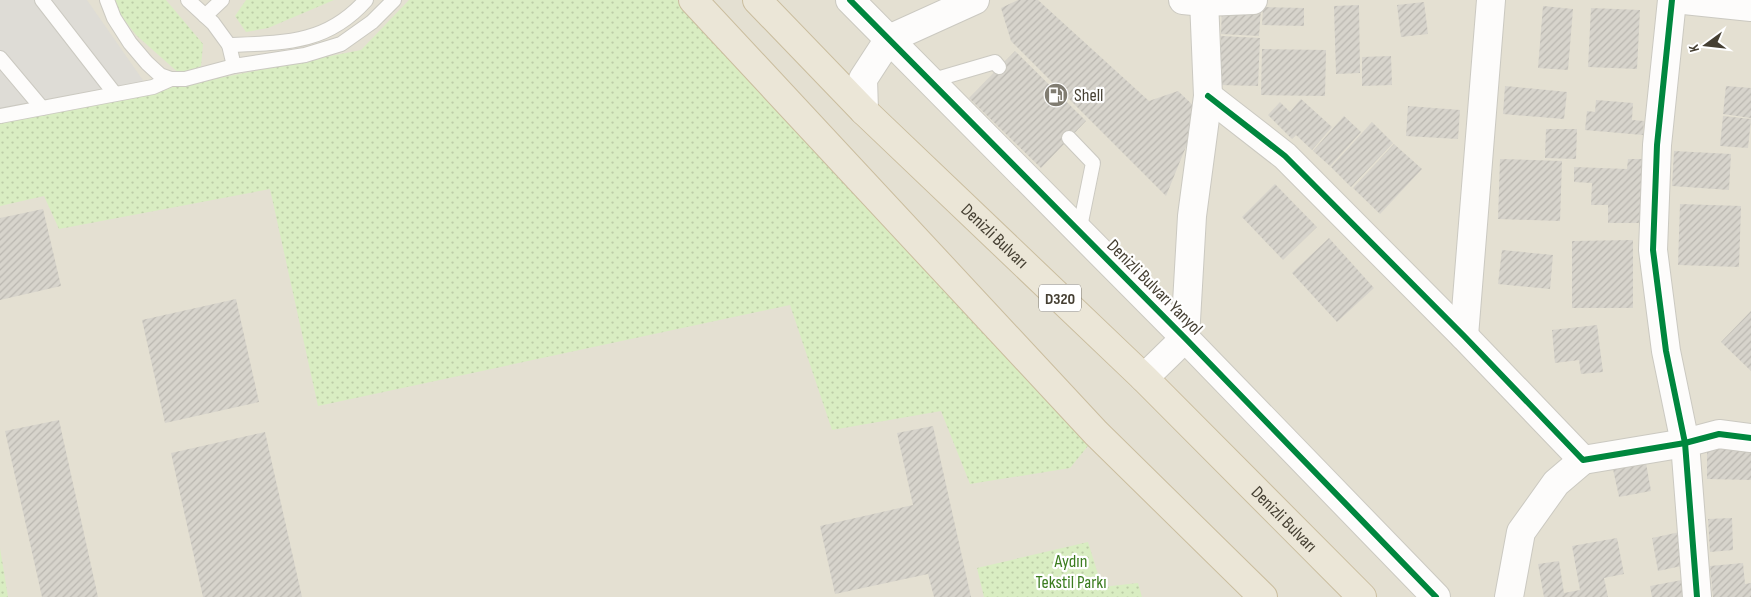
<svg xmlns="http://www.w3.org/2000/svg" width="1751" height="597" font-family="'Sofia Sans Condensed',sans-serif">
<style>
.residential{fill:#e4e0d2}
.park{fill:url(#park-dots)}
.parking{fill:#dedcd6}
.building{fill:url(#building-hatch)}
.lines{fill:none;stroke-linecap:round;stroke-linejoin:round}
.lane-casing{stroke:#cbc9c1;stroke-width:16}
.street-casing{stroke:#cbc9c1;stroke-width:30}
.highway-casing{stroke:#cabd9e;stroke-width:30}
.lane{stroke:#fdfcfb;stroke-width:14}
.street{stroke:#fdfcfb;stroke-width:28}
.highway{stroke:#ebe6d7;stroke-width:28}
.cycleway-casing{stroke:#fff;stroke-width:9}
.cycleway{stroke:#00873e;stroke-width:6}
.labels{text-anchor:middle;stroke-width:4.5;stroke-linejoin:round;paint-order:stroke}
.shield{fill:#fff;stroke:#7d7970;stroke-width:1}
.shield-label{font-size:16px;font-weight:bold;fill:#453f32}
.poi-label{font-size:18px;fill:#453f32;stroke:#fff;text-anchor:start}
.street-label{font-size:18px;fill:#453f32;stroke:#fff}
.park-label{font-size:18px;fill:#3b7c1f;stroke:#fff}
</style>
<defs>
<pattern id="park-dots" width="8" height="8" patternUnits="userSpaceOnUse" patternTransform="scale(1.25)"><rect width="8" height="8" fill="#d9edc2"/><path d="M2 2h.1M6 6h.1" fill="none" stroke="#bccca7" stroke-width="1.8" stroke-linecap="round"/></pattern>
<pattern id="building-hatch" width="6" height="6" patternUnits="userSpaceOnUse" patternTransform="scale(1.25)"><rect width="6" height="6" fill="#d7d4cc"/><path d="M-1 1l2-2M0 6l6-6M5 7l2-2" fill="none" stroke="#bab7b0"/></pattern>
</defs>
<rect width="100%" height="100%" fill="#efede5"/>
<rect class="residential" x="0" y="0" width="1751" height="597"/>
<g class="park">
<path d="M 115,0 L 166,0 L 203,44 L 201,66 L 181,75 L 136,35 L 115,8 Z"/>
<path d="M 246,0 L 334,0 L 268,28 L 246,32 L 235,16 Z"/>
<path d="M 409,0 L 677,0 L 1092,441 L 1070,468 L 970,484 L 941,411 L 832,430 L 790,305 L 318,406 L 270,189 L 59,229 L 44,196 L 0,206 L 0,121 L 361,50 Z"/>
<path d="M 1088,542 L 1102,587 L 1138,583 L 1142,597 L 984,597 L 977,568 Z"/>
<path d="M 0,548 L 8,597 L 0,597 Z"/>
</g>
<path class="parking" d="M 0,0 L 87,0 L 147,86 L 0,115 Z"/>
<g class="building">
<path d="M 1018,0 L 1038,0 L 1149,101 L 1178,91 L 1200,112 L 1166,196 L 1011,41 L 1001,8 Z"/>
<path d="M 1424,2 L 1428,34 L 1401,37 L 1397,5 Z"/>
<path d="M 1359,5 L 1360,73 L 1336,74 L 1334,6 Z"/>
<path d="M 1543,6 L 1573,9 L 1568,70 L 1538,68 Z"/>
<path d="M 1222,7 L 1261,8 L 1259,36 L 1221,34 Z"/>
<path d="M 1263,7 L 1304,8 L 1304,26 L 1262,25 Z"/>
<path d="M 1591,8 L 1640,10 L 1637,69 L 1588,67 Z"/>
<path d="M 1221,36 L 1260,38 L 1258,86 L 1220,85 Z"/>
<path d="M 1262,49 L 1326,50 L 1325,96 L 1261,95 Z"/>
<path d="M 1015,51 L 1086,121 L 1041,168 L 969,98 Z"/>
<path d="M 1391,56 L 1392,85 L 1362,86 L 1362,57 Z"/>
<path d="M 1505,86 L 1567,92 L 1564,119 L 1503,114 Z"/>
<path d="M 1726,86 L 1751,88 L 1751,118 L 1723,114 Z"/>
<path d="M 1301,99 L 1332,127 L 1312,150 L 1296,135 L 1292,139 L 1268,115 L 1280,102 L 1290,112 Z"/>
<path d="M 1596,100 L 1633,103 L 1632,120 L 1644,121 L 1643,135 L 1585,130 L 1587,111 L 1595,112 Z"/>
<path d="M 1408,106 L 1460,110 L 1458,139 L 1406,136 Z"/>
<path d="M 1344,116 L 1361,132 L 1330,166 L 1313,151 Z"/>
<path d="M 1723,116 L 1751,119 L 1748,148 L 1720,146 Z"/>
<path d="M 1372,122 L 1393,143 L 1351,187 L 1331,167 Z"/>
<path d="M 1546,129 L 1577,129 L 1576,159 L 1545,158 Z"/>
<path d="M 1394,144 L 1422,169 L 1380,214 L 1353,188 Z"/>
<path d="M 1674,151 L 1731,154 L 1729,190 L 1672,186 Z"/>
<path d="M 1500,159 L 1562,161 L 1560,221 L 1498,219 Z"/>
<path d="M 1628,159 L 1643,159 L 1643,223 L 1608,223 L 1608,205 L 1591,205 L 1592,183 L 1574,182 L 1574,167 L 1627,169 Z"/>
<path d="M 1275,184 L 1317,227 L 1283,260 L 1242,217 Z"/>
<path d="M 1680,204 L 1741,206 L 1739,267 L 1678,265 Z"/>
<path d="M 43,209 L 61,286 L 0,300 L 0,218 Z"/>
<path d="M 1329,238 L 1374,288 L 1337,322 L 1292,273 Z"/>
<path d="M 1633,240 L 1633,308 L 1572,308 L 1572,241 Z"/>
<path d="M 1502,250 L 1553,255 L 1550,289 L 1498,284 Z"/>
<path d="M 236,299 L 259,402 L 165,423 L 142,320 Z"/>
<path d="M 1751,311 L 1751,371 L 1721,342 Z"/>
<path d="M 1597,325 L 1603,372 L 1581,374 L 1579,360 L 1555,363 L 1552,330 Z"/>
<path d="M 59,420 L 98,597 L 42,597 L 5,431 Z"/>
<path d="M 933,426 L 971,597 L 934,597 L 928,574 L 835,594 L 820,526 L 913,505 L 897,433 Z"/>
<path d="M 265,432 L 302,597 L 203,597 L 171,453 Z"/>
<path d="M 1707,449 L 1751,449 L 1751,480 L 1707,479 Z"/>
<path d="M 1646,463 L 1651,491 L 1619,497 L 1613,469 Z"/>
<path d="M 1732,518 L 1733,550 L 1710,552 L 1708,519 Z"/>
<path d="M 1680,532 L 1686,565 L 1658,571 L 1652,538 Z"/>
<path d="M 1617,538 L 1624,574 L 1604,578 L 1608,597 L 1544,597 L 1538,564 L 1559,561 L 1564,593 L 1580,590 L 1572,546 Z"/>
<path d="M 1743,563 L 1745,584 L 1751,583 L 1751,597 L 1713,597 L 1710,566 Z"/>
<path d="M 1682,580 L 1685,597 L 1652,597 L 1650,586 Z"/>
</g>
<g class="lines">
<g class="lane-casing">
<g id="lane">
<path d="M 42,0 L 115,94"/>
<path d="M 107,0 L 114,18 L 130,43 L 147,63 L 160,75 L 171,79 L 185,79 L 234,66 L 305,55 L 341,44 L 372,22 L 394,0"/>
<path d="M 188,0 L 213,23 L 229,45 L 234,66"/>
<path d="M 205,16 L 222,0"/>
<path d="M 229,45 C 284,43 327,44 366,0"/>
<path d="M 0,58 L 42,108"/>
<path d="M 930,81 L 995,62 L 999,67"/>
<path d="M 0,116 L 153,87 L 171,79"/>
<path d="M 1069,138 L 1093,163 L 1079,232"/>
</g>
</g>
<g class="street-casing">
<g id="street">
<path d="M 850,0 L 1185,338 L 1436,597"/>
<path d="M 1183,0 L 1204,2 L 1253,0"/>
<path d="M 1672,0 L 1657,145 L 1653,250 L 1666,351 L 1685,443 L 1697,597"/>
<path d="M 1684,0 L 1751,7"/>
<path d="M 1208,96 L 1285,156 L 1464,336 L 1583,460 L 1685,443 L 1719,434 L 1751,438"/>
<path d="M 864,111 L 863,79 L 889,39 L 975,0"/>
<path d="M 1464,336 L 1491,0"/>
<path d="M 1144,378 L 1185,338 L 1192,216 L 1208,96 L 1204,0"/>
<path d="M 1509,597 L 1521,532 L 1556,483 L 1583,460"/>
</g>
</g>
<g class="highway-casing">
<g id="highway">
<path d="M 693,0 L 1096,433 L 1263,597"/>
<path id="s1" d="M 757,0 L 864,111 L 1144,378 L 1362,597"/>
</g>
</g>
<use href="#lane" class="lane"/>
<use href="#street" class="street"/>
<use href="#highway" class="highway"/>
<g class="cycleway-casing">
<g id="cycleway">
<path d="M 850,0 L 1185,338 L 1436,597"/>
<path d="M 1672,0 L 1657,145 L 1653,250 L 1666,351 L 1685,443 L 1697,597"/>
<path d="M 1208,96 L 1285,156 L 1464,336 L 1583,460 L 1685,443 L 1719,434 L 1751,438"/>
</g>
</g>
<use href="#cycleway" class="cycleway"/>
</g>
<defs>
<g id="fuel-disc" transform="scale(1.25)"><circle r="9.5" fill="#807c71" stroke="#fff"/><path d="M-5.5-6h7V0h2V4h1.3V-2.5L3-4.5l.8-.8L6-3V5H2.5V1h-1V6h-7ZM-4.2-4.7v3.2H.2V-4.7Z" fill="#fff"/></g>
</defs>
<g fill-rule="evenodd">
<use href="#fuel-disc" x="1056" y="95"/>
</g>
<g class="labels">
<rect class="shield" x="1039" y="284.5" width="42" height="27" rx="4"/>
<g class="shield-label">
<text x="1060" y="304">D320</text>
</g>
<g class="poi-label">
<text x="1074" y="101">Shell</text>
</g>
<g class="street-label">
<text dy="6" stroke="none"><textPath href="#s1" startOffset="335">Denizli Bulvarı</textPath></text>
<text transform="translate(1155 287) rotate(45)" y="6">Denizli Bulvarı Yanyol</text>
<text dy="6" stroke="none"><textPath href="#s1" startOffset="740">Denizli Bulvarı</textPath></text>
</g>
<g class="park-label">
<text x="1071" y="567">Aydın<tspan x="1071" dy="21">Tekstil Parkı</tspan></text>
</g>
</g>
<g transform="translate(1706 45) rotate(255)" stroke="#ffffff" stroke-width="4" paint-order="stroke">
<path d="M0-4L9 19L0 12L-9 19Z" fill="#453f32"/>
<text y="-8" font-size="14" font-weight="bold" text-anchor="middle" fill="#453f32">K</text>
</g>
</svg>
